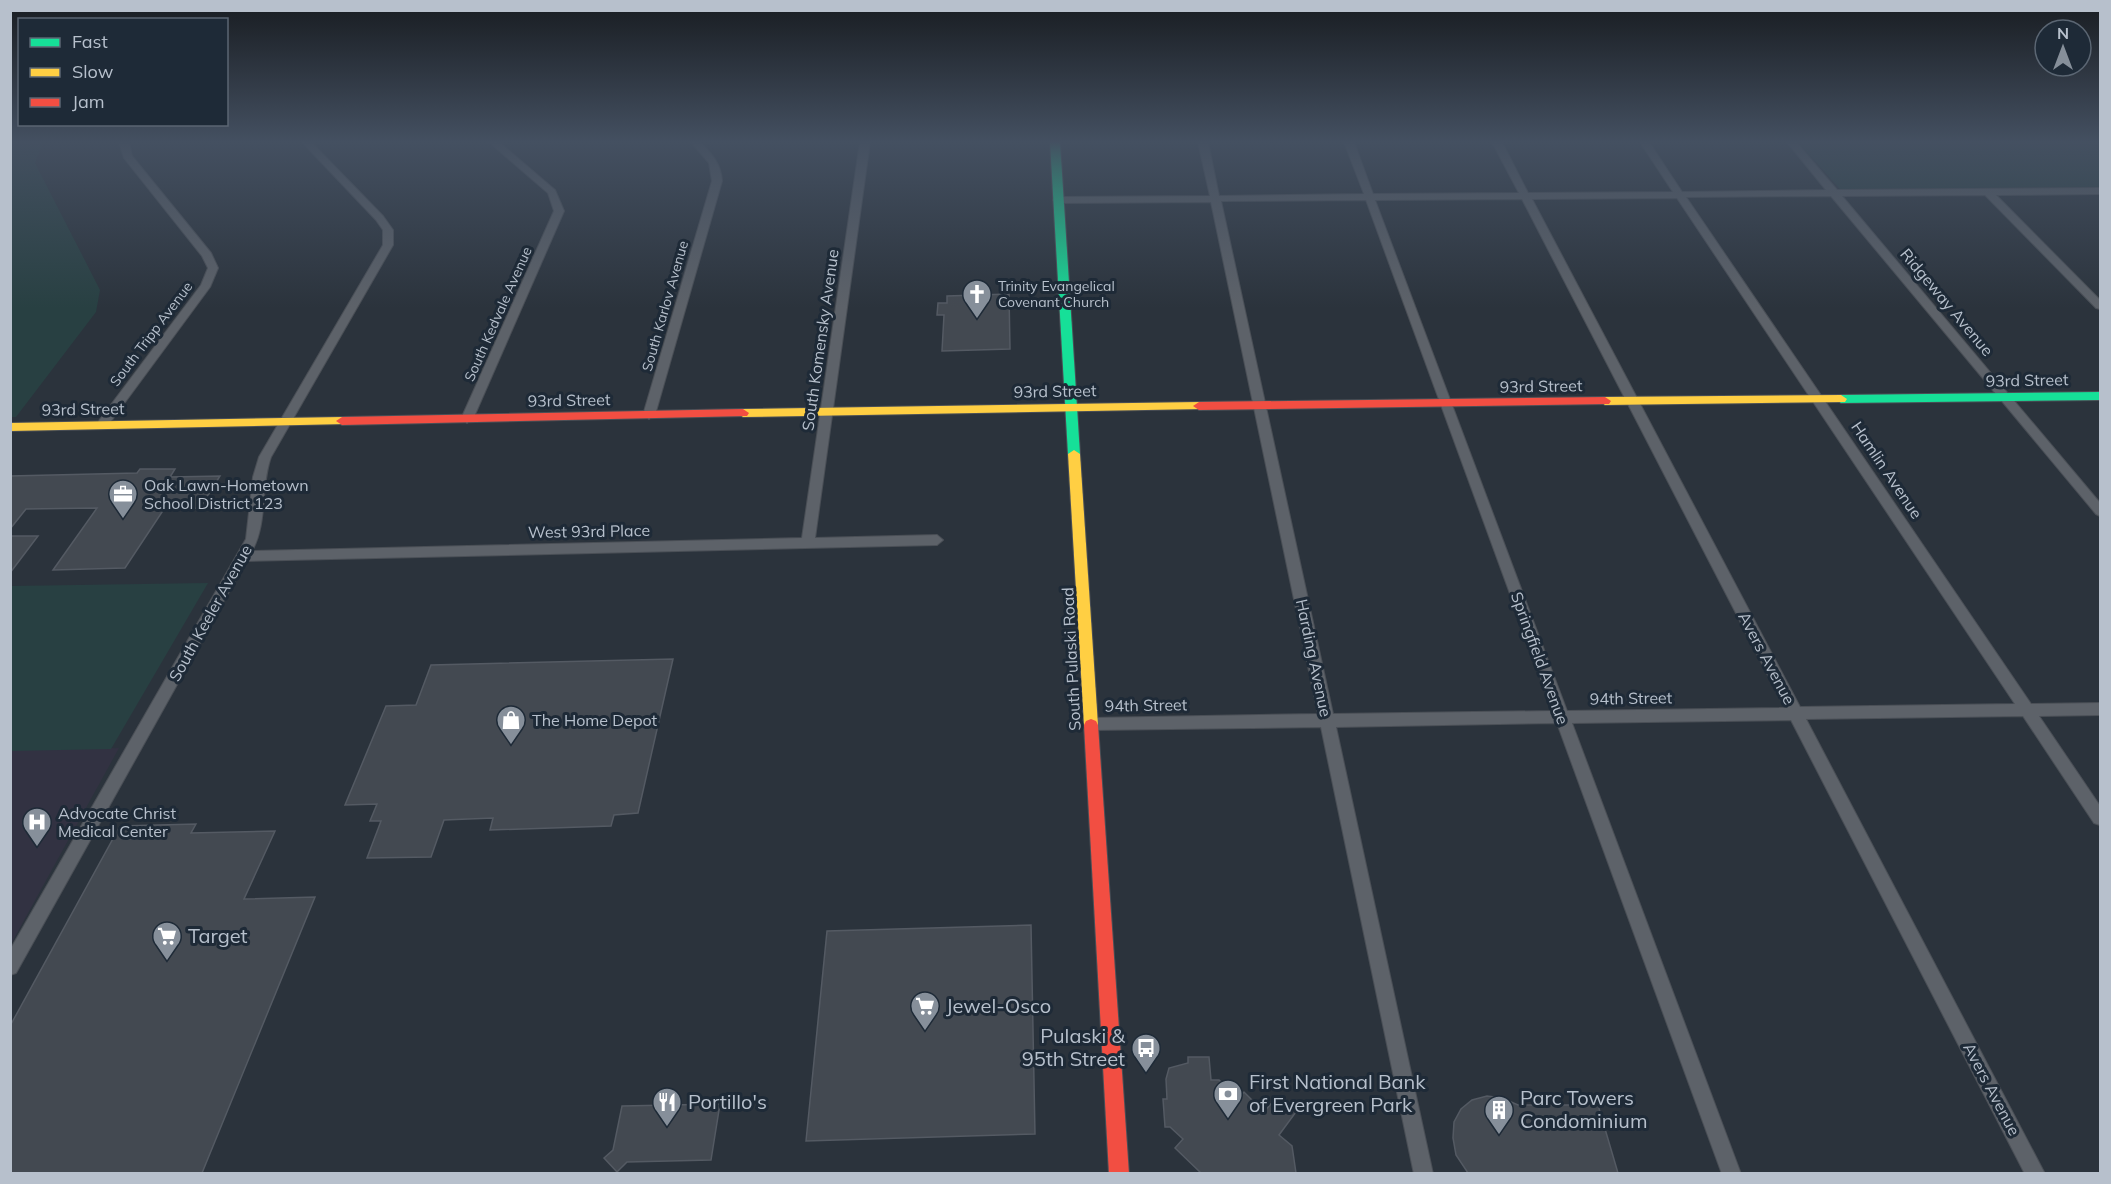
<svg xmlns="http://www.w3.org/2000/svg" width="2111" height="1184" font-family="Mulish,sans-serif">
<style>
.medical{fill:#323242}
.green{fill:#284042}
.building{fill:#434951;stroke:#545a63;stroke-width:1.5}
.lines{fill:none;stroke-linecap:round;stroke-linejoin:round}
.street-casing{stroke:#4a4f56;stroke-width:2}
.fast-casing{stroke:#4a4f56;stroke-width:2}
.slow-casing{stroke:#4a4f56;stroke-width:2}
.jam-casing{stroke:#4a4f56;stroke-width:2}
.street{fill:#5d6269;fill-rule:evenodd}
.fast{fill:#16e098;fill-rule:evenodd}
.slow{fill:#ffcf43;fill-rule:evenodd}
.jam{fill:#f24e42;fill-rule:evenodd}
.labels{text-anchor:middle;stroke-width:6;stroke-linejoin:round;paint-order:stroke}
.far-poi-label{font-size:14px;fill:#b7c0cc;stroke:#1e2a37;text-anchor:start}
.far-street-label{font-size:14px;fill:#b7c0cc;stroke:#1e2a37}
.street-label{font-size:16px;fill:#b7c0cc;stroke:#1e2a37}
.poi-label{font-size:16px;fill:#b7c0cc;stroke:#1e2a37;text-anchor:start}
.near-poi-label{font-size:20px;fill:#b7c0cc;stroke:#1e2a37;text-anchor:start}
</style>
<rect width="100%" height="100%" fill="#2b333c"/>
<path class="medical" d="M 119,748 L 11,944 L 11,750 Z"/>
<g class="green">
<path d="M 11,142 L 43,142 L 35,163 L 100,290 L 96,312 L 16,417 L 11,417 Z"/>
<path d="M 1798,142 L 2089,142 L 2100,152 L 2100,187 L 1840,189 Z"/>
<path d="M 208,583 L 111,749 L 11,751 L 11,586 Z"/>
</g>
<g class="building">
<path d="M 1009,294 L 1010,349 L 942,351 L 944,315 L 937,315 L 938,303 L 947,303 L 947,296 Z"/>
<path d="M 140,469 L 175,469 L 170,477 L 220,476 L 200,508 L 164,509 L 125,568 L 53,570 L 97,508 L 26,509 L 10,529 L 10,476 L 137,473 Z"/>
<path d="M 10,536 L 38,536 L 10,573 Z"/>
<path d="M 673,659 L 638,813 L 614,815 L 611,826 L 490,830 L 493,818 L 444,820 L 431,857 L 367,858 L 381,821 L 370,821 L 377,804 L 345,805 L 386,706 L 416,705 L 431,665 Z"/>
<path d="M 196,824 L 191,833 L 275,831 L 244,899 L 315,897 L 202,1173 L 10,1173 L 10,1026 L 120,826 Z"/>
<path d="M 1031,925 L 1035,1134 L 806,1141 L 827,931 Z"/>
<path d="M 1188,1057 L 1209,1057 L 1211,1080 L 1219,1080 L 1238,1099 L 1244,1092 L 1264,1112 L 1277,1097 L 1283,1097 L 1294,1107 L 1296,1112 L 1279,1135 L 1292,1146 L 1296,1173 L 1201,1173 L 1175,1148 L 1183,1139 L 1170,1127 L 1165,1127 L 1163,1099 L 1167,1099 L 1166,1079 L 1169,1068 L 1188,1063 Z"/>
<path d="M 1487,1096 L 1502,1098 L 1518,1105 L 1598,1105 L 1618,1173 L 1468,1173 L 1456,1155 L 1453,1138 L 1454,1122 L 1461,1109 L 1472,1100 Z"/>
<path d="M 720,1104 L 711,1160 L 627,1162 L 617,1172 L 604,1158 L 613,1150 L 622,1106 Z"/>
</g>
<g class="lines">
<g class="street-casing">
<g id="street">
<path d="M 119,142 L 129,142 L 132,156 L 211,253 L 218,268 L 210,287 L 106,428 L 98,428 L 96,425 L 98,422 L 201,285 L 208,268 L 202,256 L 124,158 Z"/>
<path d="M 302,142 L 311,142 L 383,216 L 393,230 L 393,245 L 271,457 C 260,488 268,522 252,551 L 802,538 L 860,142 L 870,142 L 815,538 L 937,535 L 943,540 L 937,545 L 246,561 L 16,973 L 10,975 L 10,950 L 246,539 L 253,477 L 259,457 L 383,245 L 383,230 L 376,220 Z"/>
<path d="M 489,142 L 499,142 L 555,190 L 564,211 L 473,419 L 467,423 L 461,419 L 554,211 L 548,193 Z"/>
<path d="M 691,142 L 700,142 C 712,154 721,164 722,181 L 655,415 L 649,419 L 643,415 L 712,181 L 709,163 Z"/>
<path d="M 1198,142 L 1208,142 L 1219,196 L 1364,194 L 1344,142 L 1354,142 L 1373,194 L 1519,193 L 1492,142 L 1502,142 L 1528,193 L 1673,192 L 1640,142 L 1649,142 L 1682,192 L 1826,190 L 1787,142 L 1796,142 L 1837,190 L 2100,188 L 2100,194 L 1996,195 L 2100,300 L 2100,309 L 2096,308 L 1985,195 L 1842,196 L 2100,503 L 2100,516 L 2096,514 L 1831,196 L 1686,197 L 2031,704 L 2100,703 L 2100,715 L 2039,716 L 2100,806 L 2100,825 L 2094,823 L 2023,716 L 1806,719 L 2045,1174 L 2025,1174 L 1791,720 L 1572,723 L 1741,1174 L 1722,1174 L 1557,723 L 1336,727 L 1433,1174 L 1414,1174 L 1321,727 L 1091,730 L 1086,728 L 1084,724 L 1086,720 L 1091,718 L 1318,714 L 1211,202 L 1058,203 L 1053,200 L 1058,197 L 1210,196 ZM 1677,198 L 2015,704 L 1800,707 L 1532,199 ZM 1522,199 L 1785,708 L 1567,711 L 1375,200 ZM 1366,200 L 1553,711 L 1333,714 L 1221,201 Z"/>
</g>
</g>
<g class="fast-casing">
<g id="fast">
<path d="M 1050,142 L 1060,142 L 1080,454 L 1074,458 L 1068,454 Z"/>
<path d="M 2100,392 L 2100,400 L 1841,403 L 1835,399 L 1841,395 Z"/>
</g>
</g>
<g class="slow-casing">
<g id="slow">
<path d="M 1841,395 L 1847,399 L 1845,402 L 1605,405 L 1599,401 L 1605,397 Z"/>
<path d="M 1199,402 L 1203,403 L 1205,406 L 1203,409 L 743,417 L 737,413 L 743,409 Z"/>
<path d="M 342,417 L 348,421 L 346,424 L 10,431 L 10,423 Z"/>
<path d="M 1074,450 L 1080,454 L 1098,725 L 1096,729 L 1091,731 L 1086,729 L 1084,725 L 1068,454 Z"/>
</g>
</g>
<g class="jam-casing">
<g id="jam">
<path d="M 1605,397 L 1611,401 L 1609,404 L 1199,410 L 1193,406 L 1199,402 Z"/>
<path d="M 743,409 L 749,413 L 747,416 L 342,425 L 336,421 L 342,417 Z"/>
<path d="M 1091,719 L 1096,721 L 1098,725 L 1129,1174 L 1109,1174 L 1084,725 L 1086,721 Z"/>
</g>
</g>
<use href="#street" class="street"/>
<use href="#fast" class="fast"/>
<use href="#slow" class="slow"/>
<use href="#jam" class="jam"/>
</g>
<linearGradient id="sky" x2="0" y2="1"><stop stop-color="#181c21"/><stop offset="0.46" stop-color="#445061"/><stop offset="1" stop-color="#445061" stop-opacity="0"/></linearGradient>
<rect width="2111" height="308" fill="url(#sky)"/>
<defs>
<g id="church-pin" transform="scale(1.5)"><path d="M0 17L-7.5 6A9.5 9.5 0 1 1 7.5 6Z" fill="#868f9a" stroke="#1e2a37"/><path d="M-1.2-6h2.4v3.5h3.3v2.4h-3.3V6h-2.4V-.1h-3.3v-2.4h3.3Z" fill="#fff"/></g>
<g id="office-pin" transform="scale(1.5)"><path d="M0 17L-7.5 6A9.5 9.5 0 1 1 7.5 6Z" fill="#868f9a" stroke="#1e2a37"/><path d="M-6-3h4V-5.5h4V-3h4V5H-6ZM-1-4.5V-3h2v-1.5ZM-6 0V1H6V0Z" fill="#fff"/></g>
<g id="shop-pin" transform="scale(1.5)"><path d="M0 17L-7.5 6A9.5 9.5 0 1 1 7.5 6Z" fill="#868f9a" stroke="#1e2a37"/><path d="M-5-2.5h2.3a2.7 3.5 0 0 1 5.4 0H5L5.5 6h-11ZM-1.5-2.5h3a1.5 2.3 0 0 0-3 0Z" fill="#fff"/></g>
<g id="hospital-pin" transform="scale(1.5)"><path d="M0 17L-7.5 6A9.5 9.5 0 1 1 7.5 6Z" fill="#868f9a" stroke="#1e2a37"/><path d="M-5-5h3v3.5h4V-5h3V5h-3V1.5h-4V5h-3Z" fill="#fff"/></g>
<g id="supermarket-pin" transform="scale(1.5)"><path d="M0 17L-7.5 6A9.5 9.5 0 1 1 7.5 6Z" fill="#868f9a" stroke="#1e2a37"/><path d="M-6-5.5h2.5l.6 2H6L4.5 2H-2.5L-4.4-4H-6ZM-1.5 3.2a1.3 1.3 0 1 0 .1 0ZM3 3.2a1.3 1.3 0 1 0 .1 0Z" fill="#fff"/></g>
<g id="bus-pin" transform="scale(1.5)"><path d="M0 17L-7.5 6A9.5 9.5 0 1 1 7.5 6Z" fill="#868f9a" stroke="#1e2a37"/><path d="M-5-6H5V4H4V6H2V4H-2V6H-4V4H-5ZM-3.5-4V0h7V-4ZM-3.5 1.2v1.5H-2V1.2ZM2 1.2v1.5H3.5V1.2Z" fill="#fff"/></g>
<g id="bank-pin" transform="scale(1.5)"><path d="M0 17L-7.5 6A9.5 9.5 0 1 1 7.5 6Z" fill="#868f9a" stroke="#1e2a37"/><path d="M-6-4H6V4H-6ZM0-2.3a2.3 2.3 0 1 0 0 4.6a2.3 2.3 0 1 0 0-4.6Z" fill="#fff"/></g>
<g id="restaurant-pin" transform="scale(1.5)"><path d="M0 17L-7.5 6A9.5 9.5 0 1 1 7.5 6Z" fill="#868f9a" stroke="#1e2a37"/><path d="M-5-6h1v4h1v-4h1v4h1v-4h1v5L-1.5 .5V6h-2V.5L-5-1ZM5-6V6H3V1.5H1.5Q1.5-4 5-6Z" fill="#fff"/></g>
<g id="building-pin" transform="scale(1.5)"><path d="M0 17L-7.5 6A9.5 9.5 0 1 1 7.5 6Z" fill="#868f9a" stroke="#1e2a37"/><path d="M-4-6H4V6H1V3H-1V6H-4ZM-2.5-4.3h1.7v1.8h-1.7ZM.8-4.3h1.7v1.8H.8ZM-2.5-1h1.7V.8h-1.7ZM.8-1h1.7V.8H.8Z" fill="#fff"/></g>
</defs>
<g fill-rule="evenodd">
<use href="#church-pin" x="977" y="294"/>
<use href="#office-pin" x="123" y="494"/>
<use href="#shop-pin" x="511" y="720"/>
<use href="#hospital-pin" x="37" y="822"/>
<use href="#supermarket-pin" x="167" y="936"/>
<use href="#supermarket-pin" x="925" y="1006"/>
<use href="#bus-pin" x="1146" y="1048"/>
<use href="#bank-pin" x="1228" y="1094"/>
<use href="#restaurant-pin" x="667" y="1102"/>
<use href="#building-pin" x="1499" y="1110"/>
</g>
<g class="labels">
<g class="far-poi-label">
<text x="998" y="291">Trinity Evangelical<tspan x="998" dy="16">Covenant Church</tspan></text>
</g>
<g class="far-street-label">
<text transform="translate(665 306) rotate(-74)" y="5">South Karlov Avenue</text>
<text transform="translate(498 314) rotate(-66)" y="5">South Kedvale Avenue</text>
<text transform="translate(151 334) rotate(-53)" y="5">South Tripp Avenue</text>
</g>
<g class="street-label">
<text transform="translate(1947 302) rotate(50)" y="6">Ridgeway Avenue</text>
<text transform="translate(820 340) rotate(-82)" y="6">South Komensky Avenue</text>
<text transform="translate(2027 380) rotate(-1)" y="6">93rd Street</text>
<text transform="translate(1541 386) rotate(-1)" y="6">93rd Street</text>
<text transform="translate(1055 391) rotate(-1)" y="6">93rd Street</text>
<text transform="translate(569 400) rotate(-1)" y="6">93rd Street</text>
<text transform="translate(83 409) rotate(-1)" y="6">93rd Street</text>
<text transform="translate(1887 470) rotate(56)" y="6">Hamlin Avenue</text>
<text transform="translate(589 531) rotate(-1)" y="6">West 93rd Place</text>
<text transform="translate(210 613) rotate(-61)" y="6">South Keeler Avenue</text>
<text transform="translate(1314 658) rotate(78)" y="6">Harding Avenue</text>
<text transform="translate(1540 658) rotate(70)" y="6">Springfield Avenue</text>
<text transform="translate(1767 658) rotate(62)" y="6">Avers Avenue</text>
<text transform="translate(1071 659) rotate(-93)" y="6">South Pulaski Road</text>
<text transform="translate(1631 698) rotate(-1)" y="6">94th Street</text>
<text transform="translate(1146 705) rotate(-1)" y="6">94th Street</text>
<text transform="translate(1992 1089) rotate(62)" y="6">Avers Avenue</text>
</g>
<g class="poi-label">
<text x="144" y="491">Oak Lawn-Hometown<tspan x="144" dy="18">School District 123</tspan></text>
<text x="532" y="726">The Home Depot</text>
<text x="58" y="819">Advocate Christ<tspan x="58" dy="18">Medical Center</tspan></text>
</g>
<g class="near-poi-label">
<text x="188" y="943">Target</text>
<text x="946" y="1013">Jewel-Osco</text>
<text x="1125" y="1043" text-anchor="end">Pulaski &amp;<tspan x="1125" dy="23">95th Street</tspan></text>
<text x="1249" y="1089">First National Bank<tspan x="1249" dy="23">of Evergreen Park</tspan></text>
<text x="1520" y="1105">Parc Towers<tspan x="1520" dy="23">Condominium</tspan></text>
<text x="688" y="1109">Portillo's</text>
</g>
</g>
<rect width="2111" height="1184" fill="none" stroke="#b7c0cc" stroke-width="24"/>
<rect x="18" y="18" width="210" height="108" fill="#1e2a37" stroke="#5b6673" stroke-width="1.5"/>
<rect x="30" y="38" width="30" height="9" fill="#16e098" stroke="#5b6673" stroke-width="1.5"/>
<text x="72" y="48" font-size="18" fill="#b7c0cc">Fast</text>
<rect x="30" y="68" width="30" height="9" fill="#ffcf43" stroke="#5b6673" stroke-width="1.5"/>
<text x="72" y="78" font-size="18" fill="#b7c0cc">Slow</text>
<rect x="30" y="98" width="30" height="9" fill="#f24e42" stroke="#5b6673" stroke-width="1.5"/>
<text x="72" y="108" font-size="18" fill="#b7c0cc">Jam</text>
<g transform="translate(2063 48)"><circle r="28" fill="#1e2a37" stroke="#5b6673" stroke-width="1.5"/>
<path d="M0-4.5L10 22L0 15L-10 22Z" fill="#868f9a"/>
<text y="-9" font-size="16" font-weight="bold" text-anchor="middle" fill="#b7c0cc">N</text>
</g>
</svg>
